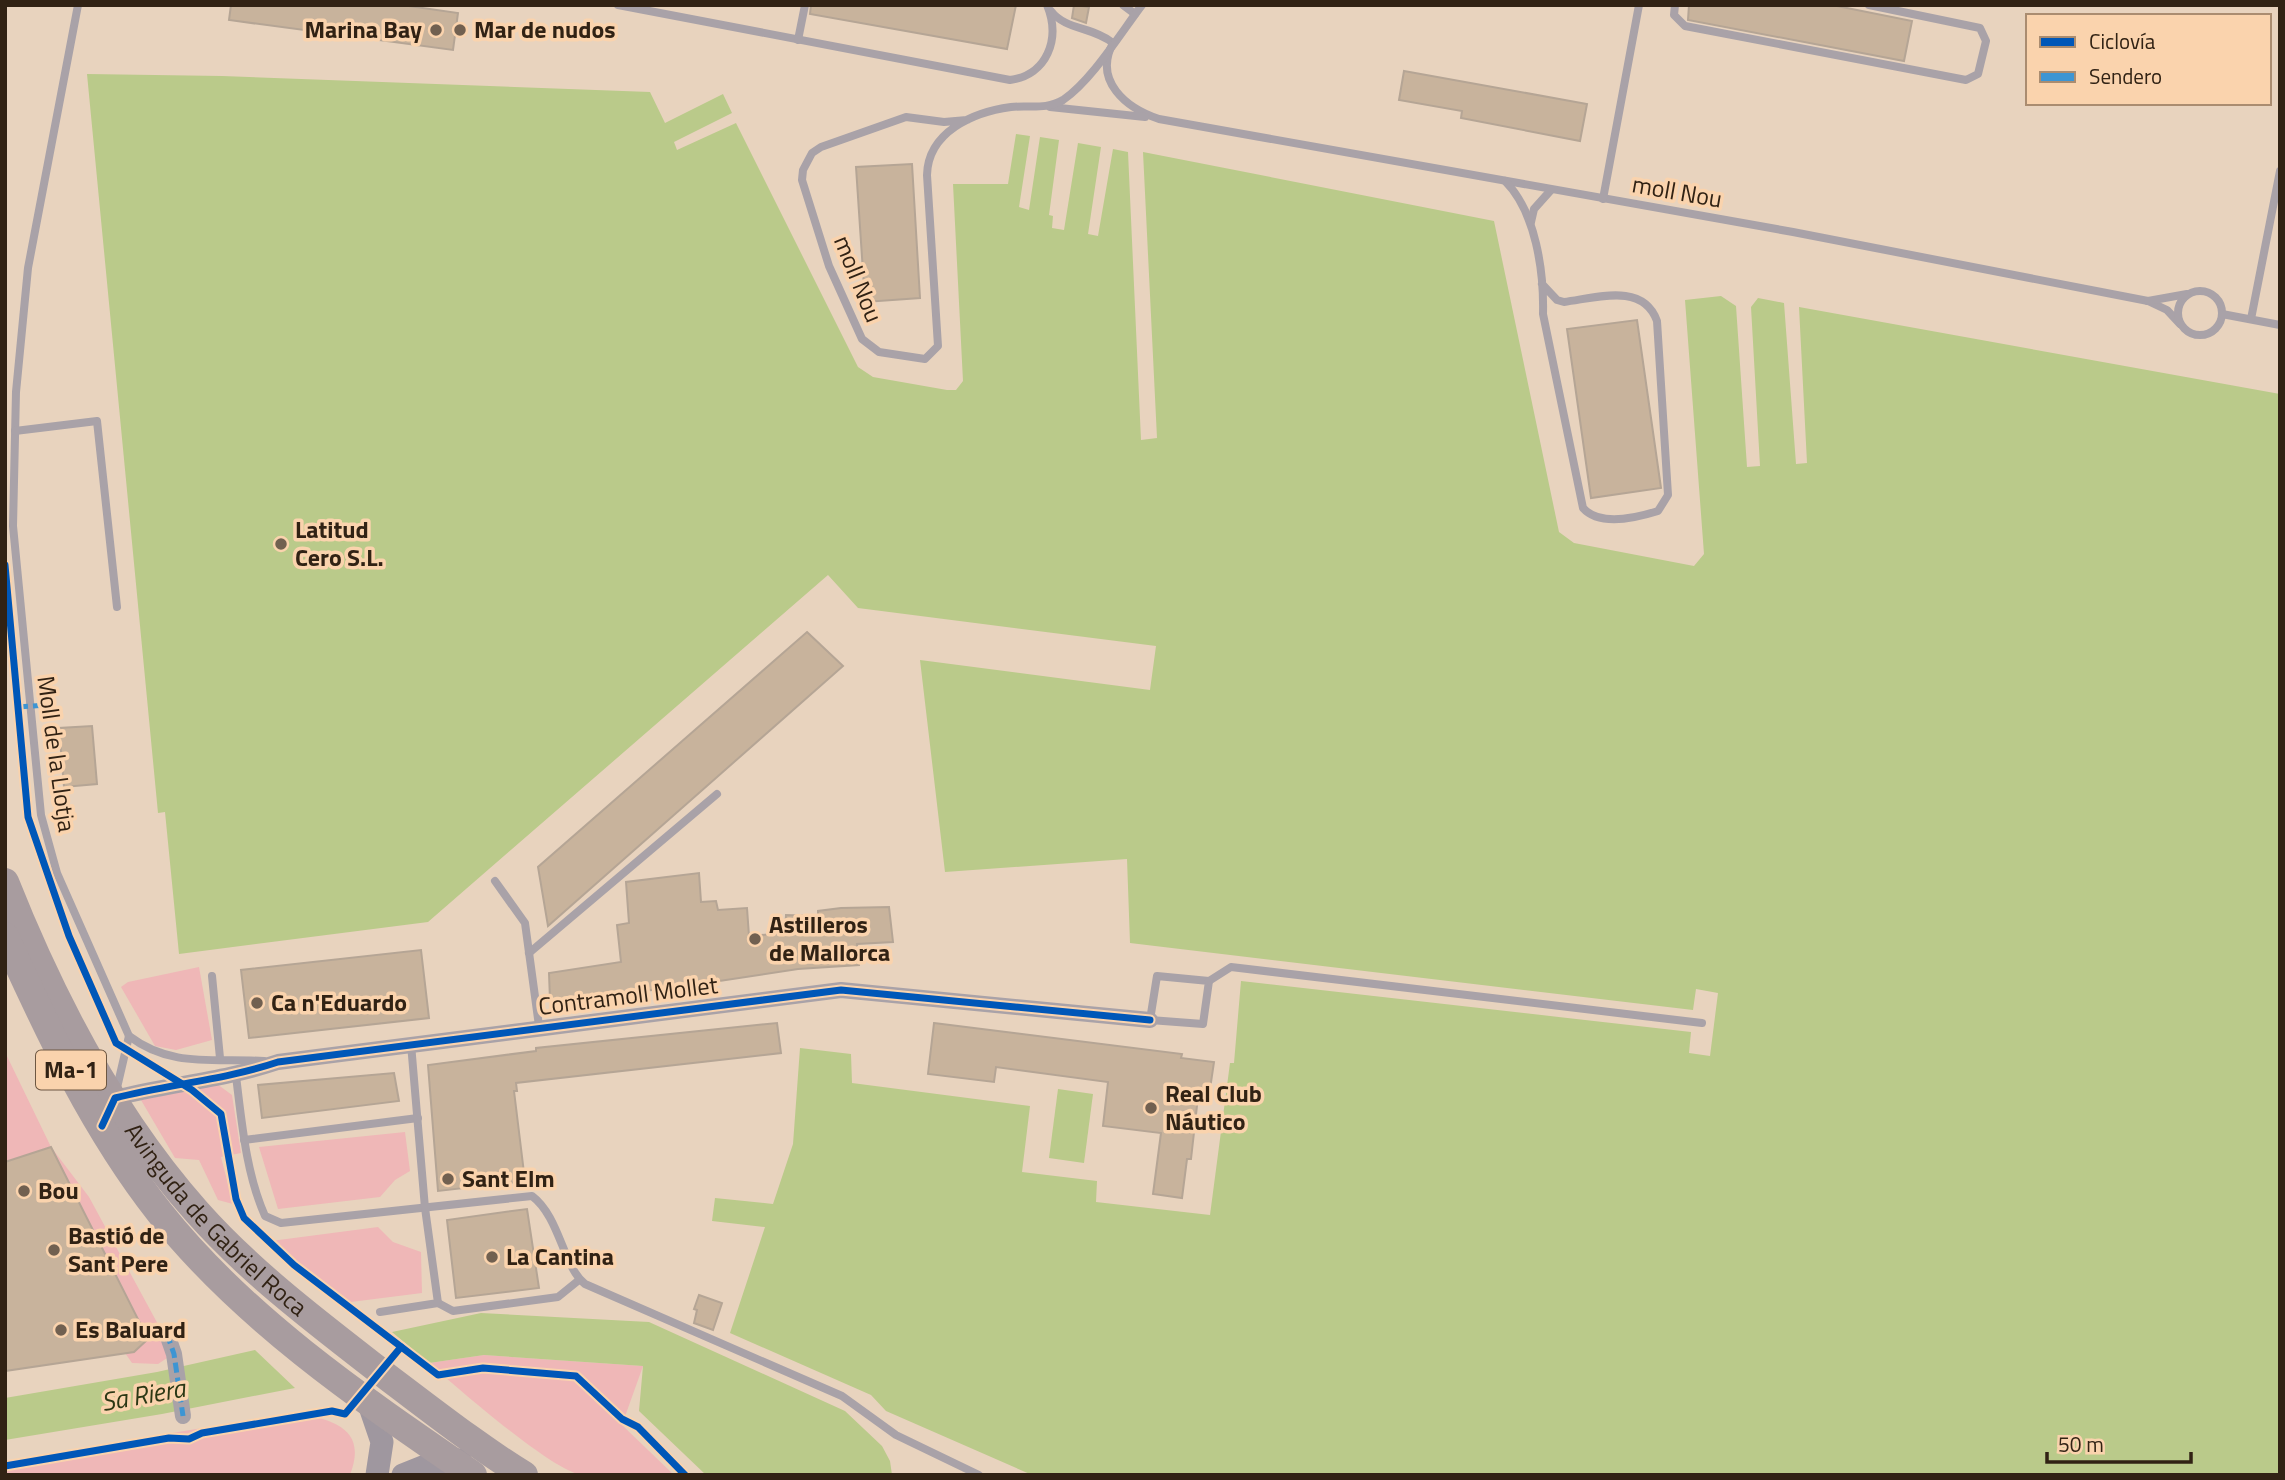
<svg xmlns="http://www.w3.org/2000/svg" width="2285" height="1480" font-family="'Titillium Web',sans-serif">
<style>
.green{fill:#efb7b7}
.water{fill:#baca8a}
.building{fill:#c8b39c;stroke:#b5a595;stroke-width:2}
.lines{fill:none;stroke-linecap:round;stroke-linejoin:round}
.lane{stroke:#a9a2a8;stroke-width:8}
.street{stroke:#a9a2a8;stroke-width:16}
.secondary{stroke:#9f979f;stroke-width:23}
.highway{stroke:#a89c9f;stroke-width:28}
.quiet{stroke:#3d95d3;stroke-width:5;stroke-dasharray:10 5;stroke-linecap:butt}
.cycleway-casing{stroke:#fad3ad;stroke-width:11}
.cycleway{stroke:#0057b8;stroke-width:7}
.poi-dot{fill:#716050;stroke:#fad3ad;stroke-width:2.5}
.labels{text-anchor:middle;stroke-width:7;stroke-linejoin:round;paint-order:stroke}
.shield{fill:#fad3ad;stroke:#6d5742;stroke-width:2}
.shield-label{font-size:23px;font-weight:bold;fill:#312214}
.poi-label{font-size:24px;font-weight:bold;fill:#312214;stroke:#fad3ad;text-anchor:start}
.street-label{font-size:24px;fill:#312214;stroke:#fad3ad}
.water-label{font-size:26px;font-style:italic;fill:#2b3714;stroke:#fad3ad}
</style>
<rect width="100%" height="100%" fill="#e8d3be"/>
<g class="green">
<path d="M 199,967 L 212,1040 L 176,1050 L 155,1046 L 121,987 L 128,982 Z"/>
<path d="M 5,1052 L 51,1147 L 89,1197 L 160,1328 L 167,1358 L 158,1364 L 132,1363 L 92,1305 L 5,1275 Z"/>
<path d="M 217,1084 L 232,1095 L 241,1153 L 221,1157 L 233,1204 L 218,1200 L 199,1160 L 175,1158 L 141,1100 Z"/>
<path d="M 405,1132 L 410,1171 L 395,1180 L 380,1197 L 278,1209 L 259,1147 Z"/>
<path d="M 378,1227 L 393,1242 L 421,1252 L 422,1293 L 343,1303 L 294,1265 L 271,1241 Z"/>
<path d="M 484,1355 L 643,1366 L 622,1425 L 674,1475 C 644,1475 611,1479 582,1475 C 552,1471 455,1386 429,1363 Z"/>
<path d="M 297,1412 C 333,1421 368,1428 350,1475 L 5,1475 L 5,1461 Z"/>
</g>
<g class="water">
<path d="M 87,74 L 222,76 L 650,92 L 665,123 L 723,94 L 732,113 L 674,142 L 677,150 L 736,123 L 858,367 L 873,377 L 947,390 L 956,390 L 963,381 L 953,184 L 1008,184 L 1016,134 L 1030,136 L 1019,207 L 1029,210 L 1040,137 L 1059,140 L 1049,215 L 1053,216 L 1052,228 L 1064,230 L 1078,143 L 1101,147 L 1088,234 L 1098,236 L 1113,149 L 1128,152 L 1141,440 L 1157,438 L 1143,152 L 1494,221 L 1559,532 L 1574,543 L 1694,566 L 1704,554 L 1685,300 L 1721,296 L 1736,306 L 1747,467 L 1760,466 L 1751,307 L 1758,298 L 1784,303 L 1796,464 L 1807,463 L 1799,307 L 2280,394 L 2280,1475 L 1032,1475 L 886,1411 L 871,1395 L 730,1333 L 765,1227 L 712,1221 L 715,1198 L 773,1204 L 793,1144 L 800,1048 L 851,1054 L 852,1083 L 1030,1106 L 1022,1172 L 1097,1181 L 1096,1202 L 1210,1215 L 1230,1063 L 1234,1063 L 1241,981 L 1691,1032 L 1689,1053 L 1710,1056 L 1718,993 L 1696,989 L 1693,1010 L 1130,943 L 1127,859 L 945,872 L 920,660 L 1150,690 L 1156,646 L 858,608 L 828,575 L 428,922 L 179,954 L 165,812 L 158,813 Z"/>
<path d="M 1058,1089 L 1093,1094 L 1084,1163 L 1049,1158 Z"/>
<path d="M 481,1313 L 649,1322 L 845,1411 L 882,1446 L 890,1461 L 892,1475 L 706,1475 L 639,1411 L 643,1366 L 484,1355 L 429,1363 L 392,1332 Z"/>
<path d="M 255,1350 L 295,1388 L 162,1414 L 5,1440 L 5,1398 L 157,1372 Z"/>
</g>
<g class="building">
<path d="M 231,5 L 402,5 L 458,13 L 453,50 L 229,20 Z"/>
<path d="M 811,5 L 1016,5 L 1007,49 L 810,14 Z"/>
<path d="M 1074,5 L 1089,7 L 1086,23 L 1072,18 Z"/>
<path d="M 1689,5 L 1832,5 L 1912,21 L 1904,61 L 1688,20 Z"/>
<path d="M 1404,71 L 1587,104 L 1580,141 L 1461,118 L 1462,111 L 1399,100 Z"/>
<path d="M 912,164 L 920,298 L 865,302 L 856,167 Z"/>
<path d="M 1637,320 L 1661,488 L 1591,498 L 1567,329 Z"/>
<path d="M 807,632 L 843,666 L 548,926 L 538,867 Z"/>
<path d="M 92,726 L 97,784 L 64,787 L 59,728 Z"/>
<path d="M 699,873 L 701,902 L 716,901 L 718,910 L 747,908 L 749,936 L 785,933 L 786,915 L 818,916 L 818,911 L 841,908 L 889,907 L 893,942 L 857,944 L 859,965 L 798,969 L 673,988 L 550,1000 L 549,973 L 621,962 L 617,925 L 629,923 L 626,882 Z"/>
<path d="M 421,950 L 429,1018 L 249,1038 L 241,970 Z"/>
<path d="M 777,1023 L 781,1053 L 516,1083 L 517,1091 L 514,1091 L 525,1181 L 438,1191 L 428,1065 L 536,1051 L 536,1048 Z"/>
<path d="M 934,1023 L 1182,1054 L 1181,1058 L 1214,1062 L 1210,1089 L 1199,1088 L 1191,1159 L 1187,1159 L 1182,1198 L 1153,1194 L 1161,1133 L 1103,1126 L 1108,1082 L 996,1067 L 994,1082 L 928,1074 Z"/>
<path d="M 394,1073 L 399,1101 L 262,1118 L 258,1085 Z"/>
<path d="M 51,1147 L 148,1339 L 134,1352 L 5,1371 L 5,1162 Z"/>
<path d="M 527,1209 L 539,1288 L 456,1298 L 447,1220 Z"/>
<path d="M 699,1295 L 722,1303 L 713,1330 L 694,1323 L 697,1310 L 694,1309 Z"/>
</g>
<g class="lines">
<g class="lane">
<path d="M 78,5 L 28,268 L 16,392 L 13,526 L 41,815 L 57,873 L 129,1036 L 116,1092"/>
<path d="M 618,5 L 1010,80 C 1047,75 1061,39 1047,5"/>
<path d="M 1123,5 L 1135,14"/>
<path d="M 1675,5 L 1674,15 L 1685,26 L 1966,80 L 1978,74 L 1986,41 L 1980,28 L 1869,5"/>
<path d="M 1051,11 C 1065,30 1094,27 1113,43"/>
<path d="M 798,40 L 805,5"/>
<path d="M 1113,43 C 1093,81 1126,108 1159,119 L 1793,232 L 2148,301 L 2167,310 L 2180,324"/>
<path d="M 1050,107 L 1145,117"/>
<path d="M 967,120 L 944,122 L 906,117 L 821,147 L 812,153 L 803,170 L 802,180 L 829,266 L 862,339 L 879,352 L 925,359 L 938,346 L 927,175 C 928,132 973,112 1011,107 C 1028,105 1047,110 1063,100 C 1092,80 1120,34 1142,5"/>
<path d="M 1505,181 C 1536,212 1544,272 1543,314 L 1583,508 C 1600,527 1636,518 1658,511 L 1668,495 L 1657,321 C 1643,282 1596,298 1564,302 L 1557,300 L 1542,284"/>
<path d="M 1603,199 L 1639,5"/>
<path d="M 1531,222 L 1534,209 L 1551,190"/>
<circle cx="2200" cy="313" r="22"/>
<path d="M 2148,301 L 2187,294"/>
<path d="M 2222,314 L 2280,325"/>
<path d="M 2251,319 L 2280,171"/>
<path d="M 15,431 L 97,421 L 117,607"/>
<path d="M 495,881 L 525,923 L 539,1026"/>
<path d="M 529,953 L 717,794"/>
<path d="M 212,976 L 220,1058"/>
<path d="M 1157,976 L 1209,981 L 1203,1024 L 1150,1020 Z"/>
<path d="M 1209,981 L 1231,967 L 1702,1023"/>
<path d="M 129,1036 C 171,1068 214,1058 264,1061"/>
<path d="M 236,1076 C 242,1124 246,1173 265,1216 L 281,1223 L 532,1196 C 560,1217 563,1267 585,1284 L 842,1396 L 896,1435 L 979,1475"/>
<path d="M 244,1140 L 418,1118"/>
<path d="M 438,1303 L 453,1311 L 558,1297 L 579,1280"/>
<path d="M 380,1312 L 438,1303 L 425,1208 L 411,1044"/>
</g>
<g class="street">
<path d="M 111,1106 L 115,1098 C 170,1084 224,1080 278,1062 L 841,990 L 1150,1020"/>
<path d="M 167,1334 L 174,1354 L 183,1416"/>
</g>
<g class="secondary">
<path d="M 368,1401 L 382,1442 L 377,1475"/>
<path d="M 403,1475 L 433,1463 L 460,1460"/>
</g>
<g class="highway">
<path id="s1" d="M 5,882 C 51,998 114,1119 197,1212 C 253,1275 323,1327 390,1379 C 434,1412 477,1446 524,1475"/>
<path d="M 5,936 C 48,1031 95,1131 160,1213 C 244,1319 362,1399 473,1475"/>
</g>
<g class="quiet">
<path d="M 18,707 L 45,705"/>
<path d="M 167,1334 L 174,1354 L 183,1416"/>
</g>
<g class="cycleway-casing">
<g id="cycleway">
<path d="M 5,565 L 28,817 L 69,936 L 116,1043 L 192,1090 L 221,1114 L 236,1199 L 244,1218 L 294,1265 L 438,1375 L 483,1368 L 576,1376 L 622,1419 L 638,1427 L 685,1475"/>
<path d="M 102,1126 L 115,1098 C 170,1084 224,1080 278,1062 L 841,990 L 1150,1020"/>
<path d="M 5,1466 L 169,1438 L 189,1439 L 202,1433 L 332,1411 L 345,1414 L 401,1347"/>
</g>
</g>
<use href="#cycleway" class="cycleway"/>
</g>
<g class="poi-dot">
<circle cx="436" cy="30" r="7"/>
<circle cx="460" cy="30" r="7"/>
<circle cx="281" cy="544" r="7"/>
<circle cx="755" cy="939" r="7"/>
<circle cx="257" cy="1003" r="7"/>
<circle cx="1151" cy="1108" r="7"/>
<circle cx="448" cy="1179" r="7"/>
<circle cx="24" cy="1191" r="7"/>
<circle cx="54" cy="1250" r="7"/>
<circle cx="492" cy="1257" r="7"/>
<circle cx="61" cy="1330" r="7"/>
</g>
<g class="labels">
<rect class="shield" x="36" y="1050.5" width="70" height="39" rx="5"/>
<g class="shield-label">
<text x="71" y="1078">Ma-1</text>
</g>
<g class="poi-label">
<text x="422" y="38" text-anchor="end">Marina Bay</text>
<text x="474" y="38">Mar de nudos</text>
<text x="295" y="538">Latitud<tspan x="295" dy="28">Cero S.L.</tspan></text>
<text x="769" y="933">Astilleros<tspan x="769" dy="28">de Mallorca</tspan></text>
<text x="271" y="1011">Ca n'Eduardo</text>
<text x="1165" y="1102">Real Club<tspan x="1165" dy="28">Náutico</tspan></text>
<text x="462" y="1187">Sant Elm</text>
<text x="38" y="1199">Bou</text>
<text x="68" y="1244">Bastió de<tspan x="68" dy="28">Sant Pere</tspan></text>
<text x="506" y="1265">La Cantina</text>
<text x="75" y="1338">Es Baluard</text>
</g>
<g class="street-label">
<text transform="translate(1677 192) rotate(10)" y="8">moll Nou</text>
<text transform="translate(858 279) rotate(68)" y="8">moll Nou</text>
<text transform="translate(56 754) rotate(82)" y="8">Moll de la Llotja</text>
<text transform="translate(628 996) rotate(-7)" y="8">Contramoll Mollet</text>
<text dy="8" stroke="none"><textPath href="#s1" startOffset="402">Avinguda de Gabriel Roca</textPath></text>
</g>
<g class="water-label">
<text transform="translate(143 1395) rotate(-10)" y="9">Sa Riera</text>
</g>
</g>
<rect width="2285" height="1480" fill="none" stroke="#312214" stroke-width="14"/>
<rect x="2026" y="14" width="245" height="91" fill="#fad3ad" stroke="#aa8c70" stroke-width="2"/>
<rect x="2040" y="37" width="35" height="10" fill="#0057b8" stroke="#aa8c70" stroke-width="2"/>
<text x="2089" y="49" font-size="21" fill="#312214">Ciclovía</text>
<rect x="2040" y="72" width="35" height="10" fill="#3d95d3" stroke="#aa8c70" stroke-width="2"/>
<text x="2089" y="84" font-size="21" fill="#312214">Sendero</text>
<path d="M2047 1452v10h144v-10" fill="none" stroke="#312214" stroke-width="3.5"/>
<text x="2058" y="1452" font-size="21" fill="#312214" stroke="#fad3ad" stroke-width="5" paint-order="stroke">50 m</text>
</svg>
